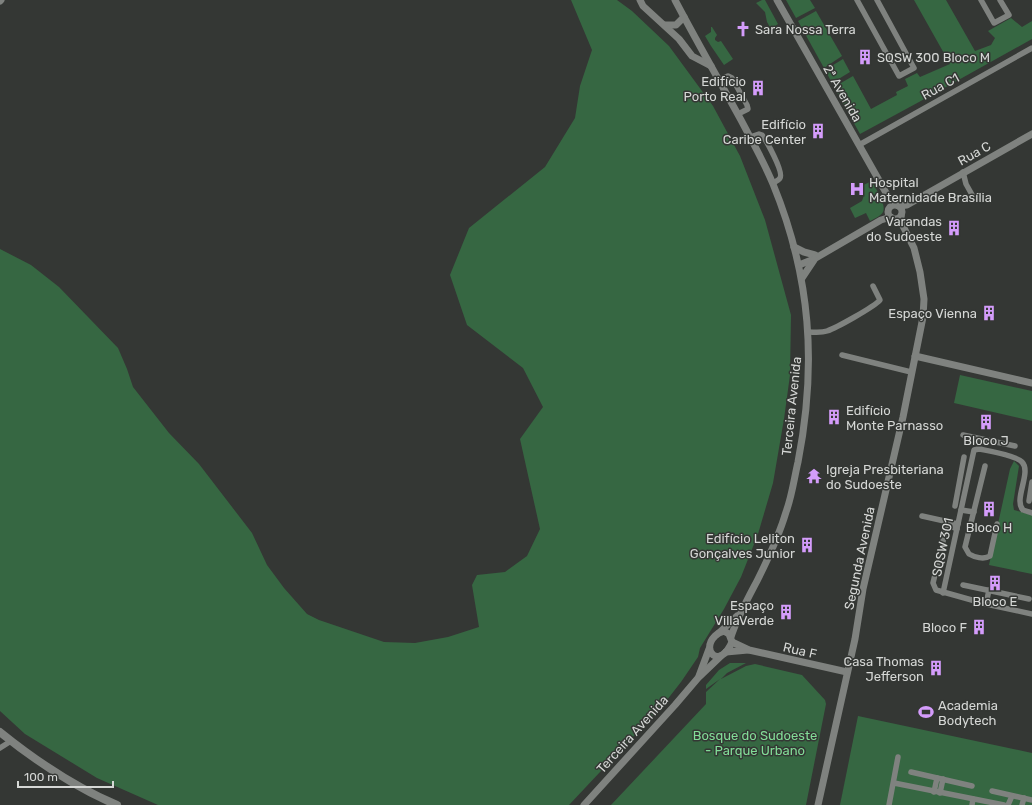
<svg xmlns="http://www.w3.org/2000/svg" width="1032" height="805" font-family="Rubik,sans-serif">
<style>
.green{fill:#366742}
.lines{fill:none;stroke-linecap:round;stroke-linejoin:round}
.minor{stroke:#7f827f;stroke-width:5.5}
.tertiary{stroke:#7f827f;stroke-width:7}
.secondary{stroke:#7f827f;stroke-width:8}
.labels{text-anchor:middle;stroke-width:3;stroke-linejoin:round;paint-order:stroke}
.poi-label{font-size:13px;fill:#d5d7d5;stroke:#343734;text-anchor:end}
.street-label{font-size:13px;fill:#d5d7d5;stroke:#343734}
.park-label{font-size:13px;fill:#82dc97;stroke:#343734}
</style>
<rect width="100%" height="100%" fill="#343734"/>
<g class="green">
<path d="M 571,0 L 617,0 L 632,11 L 669,46 L 713,106 L 740,156 L 765,220 L 791,315 L 790,375 L 784,419 L 773,483 L 758,534 L 741,577 L 724,609 L 700,648 L 698,657 L 681,682 L 663,705 L 569,805 L 158,805 L 97,778 L 25,734 L 0,711 L 0,249 L 31,265 L 59,287 L 118,348 L 127,369 L 133,387 L 169,433 L 199,464 L 252,533 L 267,565 L 284,588 L 307,614 L 319,620 L 384,642 L 415,643 L 448,637 L 479,627 L 472,585 L 477,575 L 505,572 L 527,556 L 540,529 L 520,439 L 543,407 L 523,368 L 467,325 L 450,275 L 469,228 L 545,167 L 575,118 L 580,86 L 592,50 Z"/>
<path d="M 762,0 L 765,0 L 778,24 L 771,29 L 767,22 L 765,12 L 756,3 Z"/>
<path d="M 786,0 L 810,0 L 815,8 L 796,18 Z"/>
<path d="M 914,0 L 946,0 L 975,51 L 991,45 L 995,38 L 988,31 L 1011,18 L 1022,27 L 1032,21 L 1032,39 L 919,102 L 860,134 L 834,87 L 853,76 L 871,109 L 897,95 L 896,92 L 908,86 L 905,79 L 917,73 L 920,77 L 950,64 Z"/>
<path d="M 816,11 L 842,56 L 824,68 L 798,21 Z"/>
<path d="M 711,27 L 712,27 L 717,35 L 715,38 L 715,40 L 718,42 L 721,41 L 733,59 L 724,65 L 711,46 L 705,36 L 711,32 Z"/>
<path d="M 843,59 L 850,72 L 832,83 L 825,70 Z"/>
<path d="M 872,181 C 875,188 887,205 883,212 C 881,216 874,219 870,221 L 866,213 L 855,218 L 850,208 L 862,201 L 864,195 L 859,187 Z"/>
<path d="M 960,375 L 1032,391 L 1032,421 L 954,403 Z"/>
<path d="M 1014,461 L 1019,466 L 1013,504 L 1014,510 L 1032,515 L 1032,574 L 989,565 L 1010,469 Z"/>
<path d="M 730,663 L 746,663 L 727,673 L 721,679 L 746,666 L 755,664 L 802,675 L 825,700 L 826,704 L 806,805 L 611,805 L 706,704 L 706,692 L 720,679 L 706,689 L 706,685 L 719,670 Z"/>
<path d="M 858,716 L 1032,753 L 1032,805 L 840,805 Z"/>
</g>
<g class="lines">
<g class="minor">
<path d="M 857,0 L 899,76 L 914,68 L 877,0"/>
<path d="M 981,0 L 994,23 L 1009,15 L 1000,0"/>
<path d="M 719,80 L 728,76 L 732,78 L 747,105 L 748,109 L 738,114"/>
<path d="M 750,137 L 759,134 L 762,135 C 766,140 784,172 780,178 C 779,180 775,182 773,183"/>
<path d="M 859,145 L 1032,48"/>
<path d="M 963,172 L 966,184 L 975,200"/>
<path d="M 808,332 C 815,332 821,333 827,331 C 836,328 874,307 880,300 L 873,286"/>
<path d="M 842,355 L 911,372"/>
<path d="M 963,435 L 1015,446"/>
<path d="M 985,466 L 966,543 L 965,547 L 969,554 C 974,557 984,560 990,556 L 997,524"/>
<path d="M 1029,501 L 1032,482"/>
<path d="M 955,506 L 964,457"/>
<path d="M 961,510 L 974,512"/>
<path d="M 922,516 L 958,524"/>
<path d="M 957,529 L 950,526 L 947,529 L 945,533 L 933,583 L 936,590 L 986,604 L 1032,614"/>
<path d="M 963,585 L 1029,599"/>
<path d="M 943,593 L 974,450 L 979,449 C 989,451 1015,455 1022,462 C 1032,472 1013,500 1023,510 L 1032,513"/>
<path d="M 986,604 L 989,590"/>
<path d="M 0,748 L 11,741"/>
<path d="M 911,772 L 972,786"/>
<path d="M 894,783 L 1004,805"/>
<path d="M 992,791 L 1032,800"/>
<path d="M 934,792 L 937,778"/>
<path d="M 940,793 L 943,779"/>
<path d="M 889,805 L 898,757"/>
<path d="M 972,805 L 973,799"/>
<path d="M 1008,805 L 1012,796"/>
<path d="M 1022,805 L 1024,798"/>
</g>
<g class="tertiary">
<path d="M 640,0 L 643,6 L 679,39 L 692,56 L 711,66"/>
<path d="M 675,0 C 696,40 719,80 741,120 C 752,141 764,162 773,184 C 811,277 817,365 798,462 C 794,479 792,496 786,512 C 779,536 768,559 757,581 C 747,600 737,618 731,637"/>
<path d="M 777,0 L 889,198 L 897,205"/>
<path d="M 0,1 L 1,0"/>
<path d="M 665,25 L 676,25 L 684,17"/>
<circle cx="895" cy="212" r="7"/>
<path d="M 899,206 L 907,205 L 1032,134"/>
<path d="M 794,247 L 804,252 L 815,255"/>
<path d="M 799,265 L 814,259 L 881,220 L 891,217"/>
<path d="M 802,278 L 814,260"/>
<path d="M 915,356 L 1032,383"/>
<path d="M 724,631 L 729,634 L 732,642 C 720,670 700,651 715,636 C 718,633 720,632 724,631 Z"/>
<path d="M 720,632 L 737,616"/>
<path d="M 732,642 L 749,650 L 847,672"/>
<path d="M 726,652 L 748,650"/>
<path d="M 699,676 L 709,649"/>
<path d="M 584,805 L 675,705 L 698,678 L 721,656"/>
<path d="M 818,805 L 855,639 L 863,589 L 903,417 L 923,317 L 924,299 L 920,272 L 914,248 L 902,224 L 901,216"/>
</g>
<path class="secondary" d="M 0,732 C 36,761 74,787 117,805"/>
</g>
<defs>
<g id="church-bare" transform="scale(1.2)"><path d="M-1.2-6h2.4v3.5h3.3v2.4h-3.3V6h-2.4V-.1h-3.3v-2.4h3.3Z" fill="#d49cfb" stroke="#343734" stroke-width="2.5" paint-order="stroke"/></g>
<g id="building-bare" transform="scale(1.2)"><path d="M-4-6H4V6H1V3H-1V6H-4ZM-2.5-4.3h1.7v1.8h-1.7ZM.8-4.3h1.7v1.8H.8ZM-2.5-1h1.7V.8h-1.7ZM.8-1h1.7V.8H.8Z" fill="#d49cfb" stroke="#343734" stroke-width="2.5" paint-order="stroke"/></g>
<g id="hospital-bare" transform="scale(1.2)"><path d="M-5-5h3v3.5h4V-5h3V5h-3V1.5h-4V5h-3Z" fill="#d49cfb" stroke="#343734" stroke-width="2.5" paint-order="stroke"/></g>
<g id="temple-bare" transform="scale(1.2)"><path d="M0-6L5-2H3V0L6.5 2.5H4V6H1.5V3h-3V6H-4V2.5H-6.5L-3 0V-2H-5Z" fill="#d49cfb" stroke="#343734" stroke-width="2.5" paint-order="stroke"/></g>
<g id="stadium-bare" transform="scale(1.2)"><path d="M0-5a6.5 5 0 1 0 0 10a6.5 5 0 1 0 0-10ZM-3.5-1.8h7v3.6h-7Z" fill="#d49cfb" stroke="#343734" stroke-width="2.5" paint-order="stroke"/></g>
</defs>
<g fill-rule="evenodd">
<use href="#church-bare" x="743" y="29"/>
<use href="#building-bare" x="865" y="57"/>
<use href="#building-bare" x="758" y="88"/>
<use href="#building-bare" x="818" y="131"/>
<use href="#hospital-bare" x="857" y="189"/>
<use href="#building-bare" x="954" y="228"/>
<use href="#building-bare" x="989" y="313"/>
<use href="#building-bare" x="834" y="417"/>
<use href="#building-bare" x="986" y="422"/>
<use href="#temple-bare" x="814" y="476"/>
<use href="#building-bare" x="989" y="509"/>
<use href="#building-bare" x="807" y="545"/>
<use href="#building-bare" x="995" y="583"/>
<use href="#building-bare" x="786" y="612"/>
<use href="#building-bare" x="979" y="627"/>
<use href="#building-bare" x="936" y="668"/>
<use href="#stadium-bare" x="926" y="712"/>
</g>
<g class="labels">
<g class="poi-label">
<text x="755" y="34" text-anchor="start">Sara Nossa Terra</text>
<text x="877" y="62" text-anchor="start">SQSW 300 Bloco M</text>
<text x="746" y="86">Edifício<tspan x="746" dy="15">Porto Real</tspan></text>
<text x="806" y="129">Edifício<tspan x="806" dy="15">Caribe Center</tspan></text>
<text x="869" y="187" text-anchor="start">Hospital<tspan x="869" dy="15">Maternidade Brasília</tspan></text>
<text x="942" y="226">Varandas<tspan x="942" dy="15">do Sudoeste</tspan></text>
<text x="977" y="318">Espaço Vienna</text>
<text x="846" y="415" text-anchor="start">Edifício<tspan x="846" dy="15">Monte Parnasso</tspan></text>
<text x="986" y="445" text-anchor="middle">Bloco J</text>
<text x="826" y="474" text-anchor="start">Igreja Presbiteriana<tspan x="826" dy="15">do Sudoeste</tspan></text>
<text x="989" y="532" text-anchor="middle">Bloco H</text>
<text x="795" y="543">Edifício Leliton<tspan x="795" dy="15">Gonçalves Junior</tspan></text>
<text x="995" y="606" text-anchor="middle">Bloco E</text>
<text x="774" y="610">Espaço<tspan x="774" dy="15">VillaVerde</tspan></text>
<text x="967" y="632">Bloco F</text>
<text x="924" y="666">Casa Thomas<tspan x="924" dy="15">Jefferson</tspan></text>
<text x="938" y="710" text-anchor="start">Academia<tspan x="938" dy="15">Bodytech</tspan></text>
</g>
<g class="street-label">
<text transform="translate(940 86) rotate(-29)" y="5">Rua C1</text>
<text transform="translate(843 93) rotate(60)" y="5">2ª Avenida</text>
<text transform="translate(974 153) rotate(-29)" y="5">Rua C</text>
<text transform="translate(791 406) rotate(-84)" y="5">Terceira Avenida</text>
<text transform="translate(942 547) rotate(-78)" y="5">SQSW 301</text>
<text transform="translate(859 558) rotate(-78)" y="5">Segunda Avenida</text>
<text transform="translate(800 650) rotate(13)" y="5">Rua F</text>
<text transform="translate(632 734) rotate(-48)" y="5">Terceira Avenida</text>
</g>
<g class="park-label">
<text x="755" y="740">Bosque do Sudoeste<tspan x="755" dy="15">- Parque Urbano</tspan></text>
</g>
</g>
<path d="M18 781v6h95v-6" fill="none" stroke="#d5d7d5" stroke-width="2"/>
<text x="24" y="781" font-size="12" fill="#d5d7d5" stroke="#343734" stroke-width="3" paint-order="stroke">100 m</text>
</svg>
